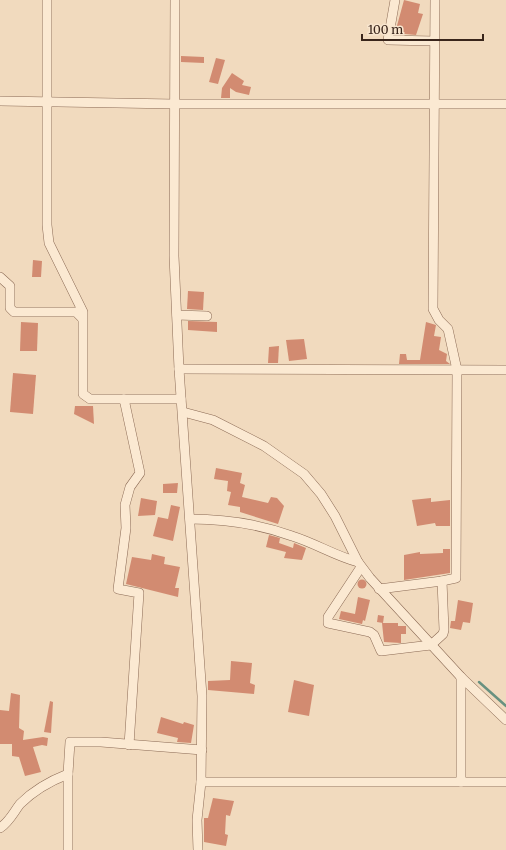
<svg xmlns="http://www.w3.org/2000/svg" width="506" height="850" font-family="Merriweather,serif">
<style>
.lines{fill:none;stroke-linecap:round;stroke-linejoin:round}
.stream{stroke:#689180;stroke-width:2.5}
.building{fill:#d28b71}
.minor-casing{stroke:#8b6a55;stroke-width:10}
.minor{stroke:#fbe9d2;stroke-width:9}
</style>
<rect width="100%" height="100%" fill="#f1dabe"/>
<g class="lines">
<path class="stream" d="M 479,682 L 506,706"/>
</g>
<g class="building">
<path d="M 404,0 L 420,4 L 418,13 L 423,14 L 416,35 L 395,33 Z"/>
<path d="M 181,56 L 204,57 L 204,63 L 181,62 Z"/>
<path d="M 216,58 L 225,60 L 218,84 L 209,82 Z"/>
<path d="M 232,73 L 244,81 L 242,85 L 251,87 L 249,95 L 236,92 L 230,88 L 230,98 L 221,98 L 222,88 Z"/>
<path d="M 33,260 L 42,261 L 41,277 L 32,277 Z"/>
<path d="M 188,291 L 204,292 L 203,310 L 187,309 Z"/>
<path d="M 188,321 L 217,322 L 217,332 L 188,330 Z"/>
<path d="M 21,322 L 38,323 L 37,351 L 20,351 Z"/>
<path d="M 426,322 L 436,325 L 434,336 L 441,337 L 439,350 L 447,354 L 446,361 L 450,364 L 399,364 L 400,354 L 406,354 L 407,360 L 420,360 Z"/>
<path d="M 304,339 L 307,359 L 289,361 L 286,340 Z"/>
<path d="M 279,346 L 278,363 L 268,363 L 269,347 Z"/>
<path d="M 13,373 L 36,375 L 33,414 L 10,412 Z"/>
<path d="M 75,406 L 93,406 L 94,424 L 74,414 Z"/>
<path d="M 216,468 L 242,473 L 240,483 L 245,485 L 242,497 L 268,503 L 271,497 L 277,498 L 284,506 L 278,524 L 240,512 L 240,507 L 228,505 L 231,492 L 227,491 L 228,481 L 214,479 Z"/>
<path d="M 178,483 L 177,493 L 163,493 L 163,484 Z"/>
<path d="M 141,498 L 157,501 L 155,515 L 138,516 Z"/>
<path d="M 431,498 L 431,502 L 450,500 L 450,526 L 436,526 L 435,523 L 417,526 L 412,500 Z"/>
<path d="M 171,505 L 180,507 L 173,541 L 153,536 L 158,517 L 168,519 Z"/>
<path d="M 269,535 L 280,538 L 279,543 L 293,548 L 294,543 L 306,548 L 302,560 L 284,558 L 286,552 L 266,547 Z"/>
<path d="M 443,549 L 450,549 L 450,573 L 404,580 L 404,555 L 420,552 L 420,554 L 443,553 Z"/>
<path d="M 152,554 L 165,557 L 164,564 L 180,567 L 175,588 L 179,588 L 178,597 L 126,584 L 132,557 L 151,560 Z"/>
<circle cx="362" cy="584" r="4.5"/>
<path d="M 358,597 L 370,600 L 365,621 L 363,620 L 362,624 L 339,619 L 341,611 L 355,614 Z"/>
<path d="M 458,600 L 473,603 L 470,623 L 463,622 L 461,630 L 450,628 L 451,621 L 455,621 Z"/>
<path d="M 378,615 L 384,616 L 383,623 L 377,622 Z"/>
<path d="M 382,623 L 398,623 L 398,626 L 406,626 L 406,634 L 401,634 L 401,643 L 384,642 Z"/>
<path d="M 231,661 L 252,663 L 250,683 L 255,685 L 254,694 L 208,690 L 208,681 L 230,680 Z"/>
<path d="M 294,680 L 314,685 L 309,716 L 288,712 Z"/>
<path d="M 11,693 L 20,695 L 19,728 L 24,731 L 23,740 L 43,737 L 48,738 L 47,746 L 42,745 L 33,747 L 41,772 L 25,776 L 19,757 L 12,756 L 12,744 L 0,744 L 0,710 L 9,711 Z"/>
<path d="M 50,701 L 53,702 L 51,733 L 44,732 Z"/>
<path d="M 161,717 L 183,724 L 184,722 L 194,725 L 191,743 L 177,742 L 178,738 L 157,733 Z"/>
<path d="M 213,798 L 234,801 L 230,816 L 226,815 L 225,834 L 228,835 L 226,846 L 204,842 L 204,818 L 208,818 Z"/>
</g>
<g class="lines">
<g class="minor-casing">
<g id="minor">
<path d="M 47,0 L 47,225 L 49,243 L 83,312 L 83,394 L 90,399 L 181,399"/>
<path d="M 175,0 L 174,256 L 179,369 L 202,696 L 201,782 L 197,820 L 198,850"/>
<path d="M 395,0 L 388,40 L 434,41"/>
<path d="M 0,101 L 175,104 L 506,104"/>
<path d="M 0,277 L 10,286 L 10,308 L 14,312 L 76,312 L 82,318"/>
<path d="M 177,315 L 207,316"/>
<path d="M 179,369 L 506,370"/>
<path d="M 124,399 L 140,473 L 130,487 L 125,505 L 126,528 L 118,589 L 139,593 L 129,745"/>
<path d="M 183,412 L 213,420 L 264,446 L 304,474 L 321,494 L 335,516 L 358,562 L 370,578 L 461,677 L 506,720"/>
<path d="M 190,519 C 225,519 259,524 292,536 C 315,543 335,556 358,562"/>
<path d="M 361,567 L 328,617 L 328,623 L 370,632 L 374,635 L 381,651 L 431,645 L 443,634 L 444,630 L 442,581 L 456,578 L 457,370 L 448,329 L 439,320 L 433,309 L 435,0"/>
<path d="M 379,589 L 442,581"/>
<path d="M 201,782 L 506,782"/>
<path d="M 461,782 L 461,677"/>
<path d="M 0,828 C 10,821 13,813 20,804 C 34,790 50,781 68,774"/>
<path d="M 68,850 L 68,774 L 70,742 L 101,742 L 202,750"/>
</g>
</g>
<use href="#minor" class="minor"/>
</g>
<path d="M362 34v6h121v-6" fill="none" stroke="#39251b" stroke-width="2"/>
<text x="368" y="34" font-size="12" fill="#39251b" stroke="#f8e5ce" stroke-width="3" paint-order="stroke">100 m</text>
</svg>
